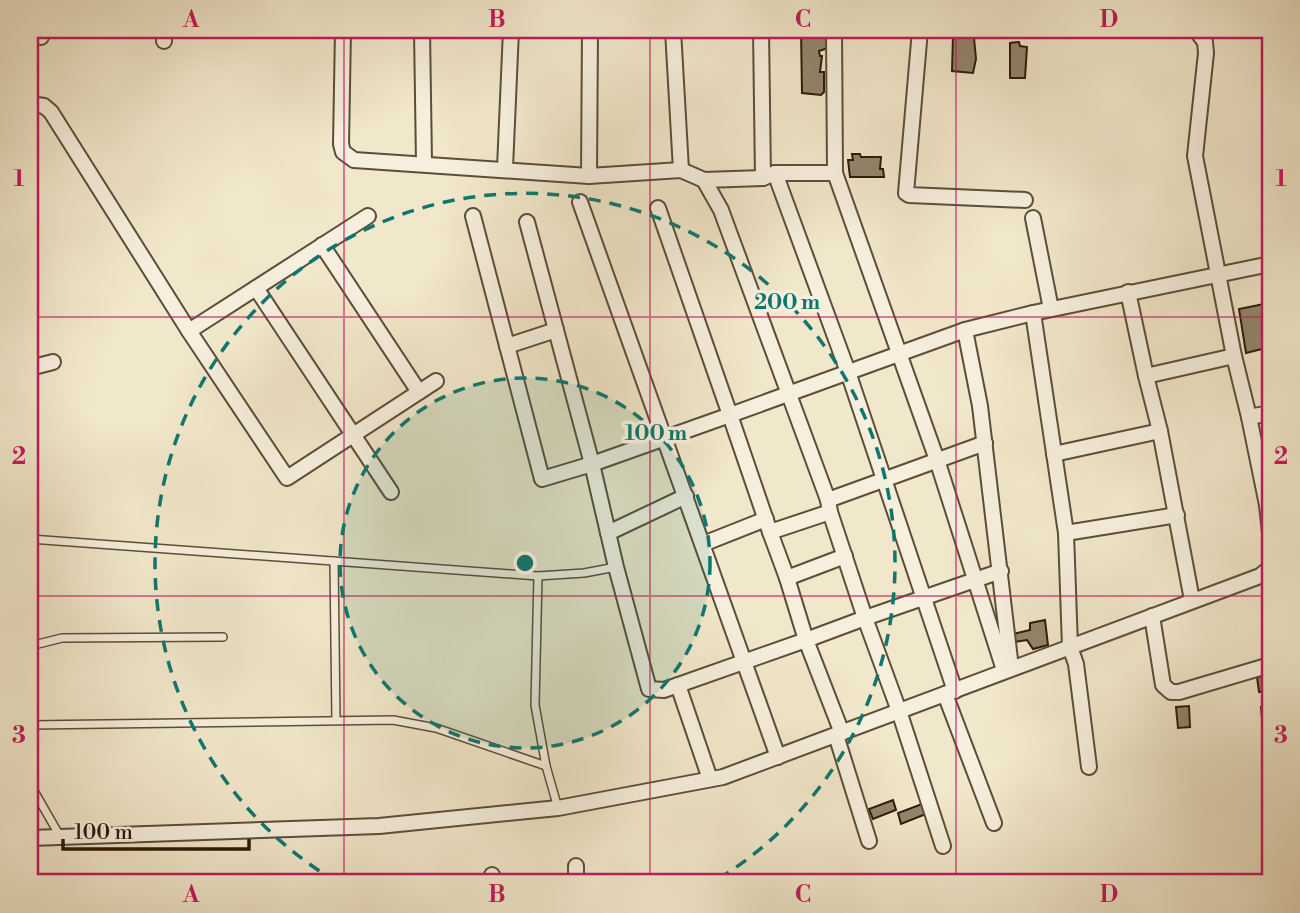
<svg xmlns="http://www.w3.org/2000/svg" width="1300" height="913" font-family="'Libre Bodoni',serif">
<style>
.building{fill:#92856d;stroke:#2c1a08;stroke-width:2}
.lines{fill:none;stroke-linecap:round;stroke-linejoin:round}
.lane-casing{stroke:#5d4d38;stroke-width:10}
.street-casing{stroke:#5d4d38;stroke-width:18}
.lane{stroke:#f6efdd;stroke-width:7}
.street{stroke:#f6efdd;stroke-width:14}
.grid{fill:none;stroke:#c2185b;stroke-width:2;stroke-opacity:0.55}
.ring{fill:none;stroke:#0f766e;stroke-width:3.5;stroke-dasharray:12 9}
.centre{fill:#0f766e;stroke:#f6efdd;stroke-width:3.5}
.ring-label{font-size:21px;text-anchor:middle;font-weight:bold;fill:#0f766e;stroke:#f6efdd;stroke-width:7;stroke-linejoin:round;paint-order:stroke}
.neatline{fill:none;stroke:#c2185b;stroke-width:2.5}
.grid-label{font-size:23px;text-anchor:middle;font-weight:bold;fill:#c2185b}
</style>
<rect width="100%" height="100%" fill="#f1e7ca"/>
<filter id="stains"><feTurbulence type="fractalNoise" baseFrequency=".00286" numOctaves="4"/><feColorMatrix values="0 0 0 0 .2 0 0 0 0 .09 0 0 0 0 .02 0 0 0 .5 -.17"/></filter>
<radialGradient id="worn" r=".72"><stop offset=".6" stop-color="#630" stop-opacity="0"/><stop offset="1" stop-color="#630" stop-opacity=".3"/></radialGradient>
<g class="building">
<path d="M 801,30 L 830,30 L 828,48 L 819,51 L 820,56 L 822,56 L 820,72 L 824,72 L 824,92 L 821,95 L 802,93 Z"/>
<path d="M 953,36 L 974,38 L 976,59 L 973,73 L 952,71 Z"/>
<path d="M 1019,42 L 1020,46 L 1027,47 L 1025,78 L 1010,78 L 1010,43 Z"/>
<path d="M 852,154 L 860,154 L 861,157 L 881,157 L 880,169 L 883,169 L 884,177 L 850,177 L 848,160 L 853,160 Z"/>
<path d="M 1269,303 L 1270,347 L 1246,353 L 1239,309 Z"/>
<path d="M 1270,428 L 1270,441 L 1265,442 L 1263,430 Z"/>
<path d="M 1045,620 L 1048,645 L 1033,649 L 1027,640 L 1009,643 L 1009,635 L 1030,630 L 1030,623 Z"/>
<path d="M 1266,676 L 1270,677 L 1270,691 L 1259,692 L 1257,677 Z"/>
<path d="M 1189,706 L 1190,727 L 1178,728 L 1176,707 Z"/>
<path d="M 1270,706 L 1270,718 L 1262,719 L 1261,707 Z"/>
<path d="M 893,800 L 896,810 L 873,819 L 869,809 Z"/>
<path d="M 922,804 L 926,814 L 901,824 L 898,813 Z"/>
</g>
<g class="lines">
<g class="lane-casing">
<g id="lane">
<path d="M 30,539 L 538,576 L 584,573 L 616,567"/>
<path d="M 334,561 L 336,720"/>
<path d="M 538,576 L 535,705 L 546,766 L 558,808"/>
<path d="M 30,646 L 62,638 L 223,637"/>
<path d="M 30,725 L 393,720 L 436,728 L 546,766"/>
<path d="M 30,784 L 61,838"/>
</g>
</g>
<g class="street-casing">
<g id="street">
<path d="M 41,30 L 41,37"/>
<path d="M 343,30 L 341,144 L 343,152 L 354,160 L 589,176 L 681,170 L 704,180 L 763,178 L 775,173 L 835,173"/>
<path d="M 422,30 L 424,163"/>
<path d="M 673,30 L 681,170"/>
<path d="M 761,30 L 763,178"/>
<path d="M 834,30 L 835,173 L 937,460 L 1004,670"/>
<path d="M 920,30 L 906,193 L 909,195 L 1025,200"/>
<path d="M 1196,30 L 1205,42 L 1206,53 L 1195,156 L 1234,356 L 1249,417 L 1270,413"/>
<path d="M 164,41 L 164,30"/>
<path d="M 30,104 L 44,106 L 51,112 L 189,331 L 287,478 L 436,381"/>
<path d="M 505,168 L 511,30"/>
<path d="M 775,173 L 848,372 L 955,691"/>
<path d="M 589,176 L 590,30"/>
<path d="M 704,180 L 721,210 L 828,500"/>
<path d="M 580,202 L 778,757"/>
<path d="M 658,208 L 730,415 L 592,464 L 616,567 L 649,689 L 664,690 L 806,640 L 787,578 L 845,556"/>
<path d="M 473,216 L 542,479 L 592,464 L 527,222"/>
<path d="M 1033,218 L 1051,309"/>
<path d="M 322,245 L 419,392"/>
<path d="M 256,288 L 391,492"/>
<path d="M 1128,292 L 1146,376 L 1234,356"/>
<path d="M 189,331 L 368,216"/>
<path d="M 507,346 L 556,330"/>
<path d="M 30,368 L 53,362"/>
<path d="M 1146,376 L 1160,431"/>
<path d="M 1249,417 L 1267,505 L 1270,504"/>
<path d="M 985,443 L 828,500 L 830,512 L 865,618 L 1001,571"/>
<path d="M 1054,454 L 1160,431 L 1192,600"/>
<path d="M 1267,505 L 1270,533"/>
<path d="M 770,532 L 730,415 L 965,330"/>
<path d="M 608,533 L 686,496"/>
<path d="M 1066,533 L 1177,515"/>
<path d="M 703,544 L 766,519"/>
<path d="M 787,578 L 770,532 L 830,512"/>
<path d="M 1152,616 L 1163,685 L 1171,692 L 1179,692 L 1270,665"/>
<path d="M 1011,668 L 980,406 L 965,330 L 1033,313"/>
<path d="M 678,685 L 710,779"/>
<path d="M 945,694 L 994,823"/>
<path d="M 842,733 L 806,640 L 865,618 L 899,711 L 943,846"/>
<path d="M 836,735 L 869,841"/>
<path d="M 1089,767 L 1076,664 L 1070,647 L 1066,533 L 1033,313 L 1270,264"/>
<path d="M 30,838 L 379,826 L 558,808 L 723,777 L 1260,576 L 1270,568"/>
<path d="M 492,883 L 492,875"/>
<path d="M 576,883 L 576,866"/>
</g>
</g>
<use href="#lane" class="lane"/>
<use href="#street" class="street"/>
</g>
<path class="grid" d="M 344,30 L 344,883M 650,30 L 650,883M 956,30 L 956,883M 30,317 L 1270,317M 30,596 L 1270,596"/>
<circle cx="525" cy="563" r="185" fill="#0f766e" fill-opacity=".12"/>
<g class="ring">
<circle cx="525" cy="563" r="185"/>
<path d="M337 882A370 370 0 1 1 713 882"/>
</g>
<circle cx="525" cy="563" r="10" class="centre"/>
<g class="ring-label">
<text x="787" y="309">200 m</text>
<text x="656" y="440">100 m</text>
</g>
<rect width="1300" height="913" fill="none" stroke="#f1e7ca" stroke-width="77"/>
<path d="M63 839v10h186v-10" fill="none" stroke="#2c1a08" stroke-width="3.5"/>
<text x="74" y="839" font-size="21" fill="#2c1a08" stroke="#f6efdd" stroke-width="5" paint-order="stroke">100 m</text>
<rect x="38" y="38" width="1224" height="836" class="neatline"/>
<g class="grid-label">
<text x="191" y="27">A</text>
<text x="497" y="27">B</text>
<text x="803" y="27">C</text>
<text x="1109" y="27">D</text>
<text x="19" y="186">1</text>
<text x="1281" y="186">1</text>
<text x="19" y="464">2</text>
<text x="1281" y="464">2</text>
<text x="19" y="743">3</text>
<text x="1281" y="743">3</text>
<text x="191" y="902">A</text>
<text x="497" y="902">B</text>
<text x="803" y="902">C</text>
<text x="1109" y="902">D</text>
</g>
<rect width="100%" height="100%" filter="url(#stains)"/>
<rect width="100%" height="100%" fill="url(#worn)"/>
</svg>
